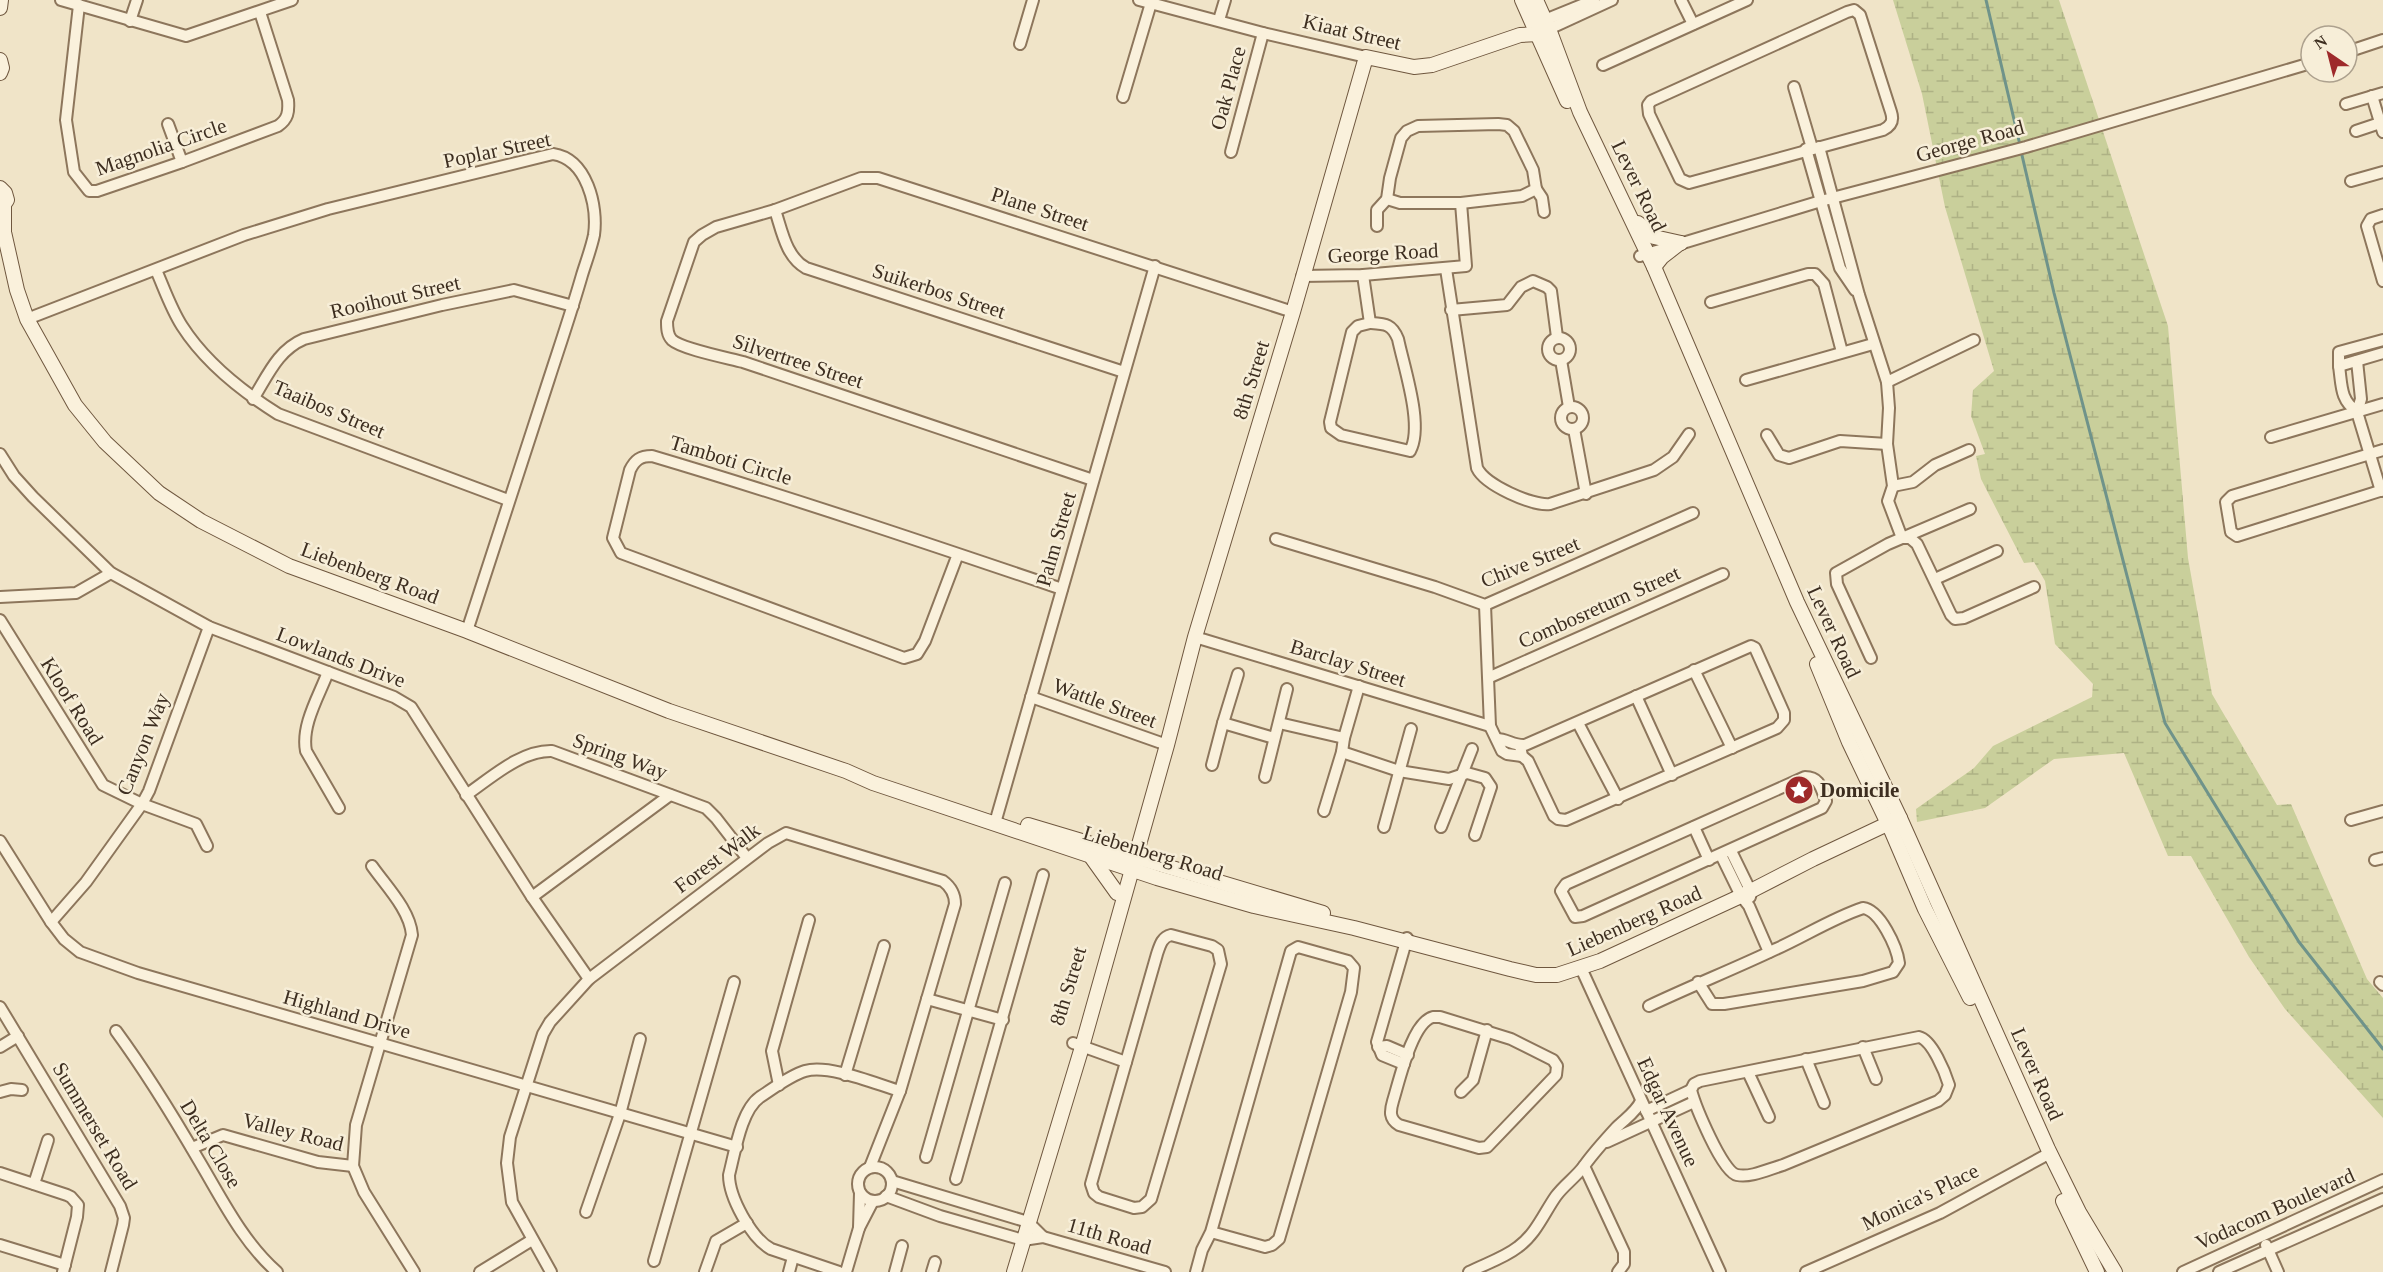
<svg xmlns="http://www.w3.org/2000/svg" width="2383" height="1272" font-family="Georgia,serif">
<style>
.wetland{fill:url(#wetland-marsh)}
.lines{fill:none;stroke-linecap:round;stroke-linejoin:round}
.stream{stroke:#6f938a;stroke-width:3}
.street-casing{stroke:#8d765c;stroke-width:14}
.secondary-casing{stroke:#6f573f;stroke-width:16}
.street{stroke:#faf1dc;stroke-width:10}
.secondary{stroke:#faf1dc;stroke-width:14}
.labels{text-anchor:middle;stroke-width:5;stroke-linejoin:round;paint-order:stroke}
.street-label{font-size:21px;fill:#3d2e20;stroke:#f7eed8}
.poi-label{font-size:21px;font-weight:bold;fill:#3d2e20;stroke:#f7eed8;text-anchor:start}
</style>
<defs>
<pattern id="wetland-marsh" width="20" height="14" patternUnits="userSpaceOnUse" patternTransform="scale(1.5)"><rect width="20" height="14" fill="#c9cf9b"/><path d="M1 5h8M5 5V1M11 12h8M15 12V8" fill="none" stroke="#aeb285"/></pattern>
</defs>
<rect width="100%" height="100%" fill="#f0e4c8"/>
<path class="wetland" d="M 1893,0 L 2059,0 L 2168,326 L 2188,558 L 2212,694 L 2277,805 L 2291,804 L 2367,979 L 2383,998 L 2383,1118 L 2285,1009 L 2249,957 L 2191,856 L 2168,856 L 2124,753 L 2054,759 L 1985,808 L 1917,822 L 1916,809 L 1974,768 L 1993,746 L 2092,697 L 2093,684 L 2055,644 L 2045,581 L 2034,562 L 2024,563 L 1981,479 L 1976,456 L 1985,454 L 1971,416 L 1973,390 L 1994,371 L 1945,207 L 1922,94 Z"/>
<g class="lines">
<g class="stream">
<path d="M 1986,0 L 2020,145"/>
<path d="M 2021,151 L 2054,293 L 2165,723 L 2299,942 L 2383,1049"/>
</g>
<g class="street-casing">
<g id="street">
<path d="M 61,0 L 186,36 L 292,0"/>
<path d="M 1139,0 L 1263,33 L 1366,57"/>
<path d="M 1681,0 L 1693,24"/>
<path d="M 79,5 L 66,120 L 74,172 L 89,191 L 97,191 L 182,162 L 278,126 C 288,119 289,112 288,100 L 260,12"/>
<path d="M 1854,10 L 1860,15 L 1891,112 C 1894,121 1891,126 1883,130 L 1689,183 L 1680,179 L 1649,114 L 1648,105 L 1651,101 L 1847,12 Z"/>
<path d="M 1219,20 L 1225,0"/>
<path d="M 1545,20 L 1594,0"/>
<path d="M 130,21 L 137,0"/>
<path d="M 1549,29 L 1612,0"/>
<path d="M 1020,44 L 1033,0"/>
<path d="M 2347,52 L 2383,40"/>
<path d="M 1603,65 L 1747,0"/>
<path d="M 1794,87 L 1812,148"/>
<path d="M 2372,96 L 2383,132"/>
<path d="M 1123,97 L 1151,3"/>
<path d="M 2346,104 L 2383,93"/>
<path d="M 168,124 L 182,162"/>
<path d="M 2356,131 L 2380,123"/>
<path d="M 1819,147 L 1859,295 L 1887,382 L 1889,408 L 1887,444 L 1893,486 L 1888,501 L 1902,538 L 1910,538 L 1917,544 L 1951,615 L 1955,619 L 1964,618 L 2034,587"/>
<path d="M 1806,149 L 1840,268 L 1855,290"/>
<path d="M 1231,152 L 1263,33"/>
<path d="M 2351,181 L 2383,172"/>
<path d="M 1536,189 L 1542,198 L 1544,212"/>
<path d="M 775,210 C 782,231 786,257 806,268 L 1124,372"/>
<path d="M 2383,215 L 2371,219 L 2367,226 L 2383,281"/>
<path d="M 1377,226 L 1377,210 L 1387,199 L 1390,178 L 1401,138 L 1407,131 L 1418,126 L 1498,124 L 1507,125 L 1514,131 L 1533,170 L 1536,189 L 1522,196 L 1461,203"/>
<path d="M 1640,256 L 1821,201 L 2026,147 L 2311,63"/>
<path d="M 1446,269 L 1477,468 C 1485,485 1532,506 1550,504 L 1654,470 L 1673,457 L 1689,434"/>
<path d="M 156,270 C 164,288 171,309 182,326 C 205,362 243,392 278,414 L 508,500"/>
<path d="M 1363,275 L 1370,323"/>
<path d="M 1302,276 L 1363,275 L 1466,266 L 1461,203 L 1400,203 L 1387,199"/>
<path d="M 1711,302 L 1808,274 L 1815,274 L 1824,284 L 1842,352"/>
<path d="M 1451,310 L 1507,305 L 1521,287 L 1533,281 L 1547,287 L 1551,291 L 1557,337"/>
<path d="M 27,319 L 244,235 L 328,209 L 553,154 C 587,159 598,206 594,235 C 591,249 586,262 582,275 C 572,310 560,345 549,379 C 521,463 494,547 467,631"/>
<path d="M 1370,323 C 1386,324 1392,324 1398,339 C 1404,368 1424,426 1410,451 L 1341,435 L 1331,428 L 1330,422 L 1352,332 L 1358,326 Z"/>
<circle cx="1559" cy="349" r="11"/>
<path d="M 2383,340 L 2339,352 L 2339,366 L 2383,353"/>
<path d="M 1561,360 L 1569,407"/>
<path d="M 2339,366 C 2342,387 2340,399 2357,412 L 2361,399 L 2357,361"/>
<path d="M 1746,380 L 1873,344"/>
<path d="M 1887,382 L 1974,340"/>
<path d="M 253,399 C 268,375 278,350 304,339 L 442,305 L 514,290 L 573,306"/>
<circle cx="1572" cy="418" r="11"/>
<path d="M 2357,412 L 2381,491"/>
<path d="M 1574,429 L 1586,494"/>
<path d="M 1767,435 L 1779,455 L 1789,458 L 1840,441 L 1887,444"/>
<path d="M 2271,437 L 2383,404"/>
<path d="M 2383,450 L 2232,496 L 2226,502 L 2231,532 L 2237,536 L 2383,490"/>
<path d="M 0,454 L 14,476 L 33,497 L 111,573 L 209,627 L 394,697 L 411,707 L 532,897 L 589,979"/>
<path d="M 1093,480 L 743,362 C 728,358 682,349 672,340 C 667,335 667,328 667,321 L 694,242 L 702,235 L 716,227 L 775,210 L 861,178 L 878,178 L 1293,312"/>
<path d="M 1893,486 L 1913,482 L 1935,465 L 1969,450"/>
<path d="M 1276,539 L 1435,587 L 1485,605 L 1693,513"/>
<path d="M 958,554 L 925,641 L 917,654 L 904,658 L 621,553 L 613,538 L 630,470 C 635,460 640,456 652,456 C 790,497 926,543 1062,589"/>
<path d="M 1935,579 L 1997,551"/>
<path d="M 0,597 L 76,593 L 111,573"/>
<path d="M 1485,605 L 1490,726 L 1502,751 L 1507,754 L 1522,756"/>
<path d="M 0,620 L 103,785 L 142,804 L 196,824 L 207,846"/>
<path d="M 1195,637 L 1490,726"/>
<path d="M 1871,658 L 1837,584 L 1836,573 L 1888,544 L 1970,509"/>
<path d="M 1694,670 L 1732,748"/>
<path d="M 328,672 C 319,696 301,725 306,751 L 339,808"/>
<path d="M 1490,677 L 1723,574"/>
<path d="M 1636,696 L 1672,775"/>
<path d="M 1031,697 L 1167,745"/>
<path d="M 1223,723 L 1238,674"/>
<path d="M 1279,723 L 1344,738"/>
<path d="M 1578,723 L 1618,799"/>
<path d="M 1497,739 C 1507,739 1514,746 1525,745 L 1751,646 L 1755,648 L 1784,713 L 1784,720 L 1777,728 L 1566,820 L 1558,819 L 1554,816 L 1528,761 L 1522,756 L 1520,746"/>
<path d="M 1342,752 L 1399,771 L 1449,779 L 1467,773 L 1485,778 L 1491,787 L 1475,835"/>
<path d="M 1212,765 L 1223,723 L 1274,738"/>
<path d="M 1265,777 L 1287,689"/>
<path d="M 1805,777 C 1820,777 1821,788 1826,801 L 1822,808 L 1583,916 L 1575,917 L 1561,891 L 1566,884 Z"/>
<path d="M 466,795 C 491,778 521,750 552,751 L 706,808 L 716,818 L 747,858"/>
<path d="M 1324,811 L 1342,752 L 1344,738 L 1359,686"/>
<path d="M 2351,820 L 2383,811"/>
<path d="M 995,823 L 1155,266"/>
<path d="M 1384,827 L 1411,729"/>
<path d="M 1441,827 L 1472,749"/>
<path d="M 1694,827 L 1709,860"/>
<path d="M 0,841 L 51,922 L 64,939 L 80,952 L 138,973 L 737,1147"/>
<path d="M 1731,851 L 1751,892 L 1750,897"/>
<path d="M 1721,855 L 1741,896 L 1749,906 L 1769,952"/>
<path d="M 2375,860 L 2383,858"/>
<path d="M 372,866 C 386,886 410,910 412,935 L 356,1125 L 353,1166 L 364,1192 L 414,1272"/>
<path d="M 532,897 L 670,795"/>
<path d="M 51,922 L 86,882 L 142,804 L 149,791 L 209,627"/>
<path d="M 1171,935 L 1212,946 L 1218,950 L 1221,964 L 1151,1199 L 1142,1207 L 1134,1208 L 1099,1197 L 1094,1193 L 1091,1184 L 1157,954 C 1160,945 1162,937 1171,935 Z"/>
<path d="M 1581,968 L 1720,1272"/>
<path d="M 2380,982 L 2383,985"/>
<path d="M 927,999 L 1003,1020"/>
<path d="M 1649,1006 C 1691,986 1734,969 1776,949 C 1805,936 1833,918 1863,908 C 1880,910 1897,947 1899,963 L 1893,972 L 1863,981 L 1724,1004 L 1712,1004 L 1698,982"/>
<path d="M 0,1007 L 120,1206 L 124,1218 L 123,1225 L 111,1272"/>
<path d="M 1433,1017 L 1440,1017 L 1511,1039 L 1553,1060 L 1557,1066 L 1556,1075 L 1487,1147 L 1479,1148 L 1399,1125 C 1389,1119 1390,1111 1393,1101 C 1399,1082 1412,1022 1433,1017 Z"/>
<path d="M 116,1031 C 146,1072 173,1116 198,1159 C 222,1199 242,1241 277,1272"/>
<path d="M 1919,1037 C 1932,1040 1945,1072 1949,1085 L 1945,1095 L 1938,1101 L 1783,1165 C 1769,1169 1751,1178 1737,1175 C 1722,1172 1695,1105 1691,1090 L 1694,1084 L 1700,1081 Z"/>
<path d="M 1073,1043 L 1126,1062"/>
<path d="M 0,1047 L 18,1036"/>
<path d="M 1378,1047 L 1387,1046 L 1408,1055"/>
<path d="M 1863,1047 L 1876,1079"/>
<path d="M 1806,1059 L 1824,1103"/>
<path d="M 1404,1064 L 1382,1055 L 1377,1042 L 1407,938"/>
<path d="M 1748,1072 L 1769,1117"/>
<path d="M 845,1075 L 884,946"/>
<path d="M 779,1085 L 772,1051 L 809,920"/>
<path d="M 0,1092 L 11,1089 L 22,1090"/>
<path d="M 1461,1092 L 1473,1080 L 1487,1030"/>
<path d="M 1646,1111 L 1691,1090"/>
<path d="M 1607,1142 L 1694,1102"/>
<path d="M 192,1148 L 223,1135 L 318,1162 L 353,1166"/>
<path d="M 926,1157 L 1005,883"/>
<path d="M 1584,1166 L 1624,1252 L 1624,1264 L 1618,1272"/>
<circle cx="875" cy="1184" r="17"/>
<path d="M 0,1173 L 67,1195 L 71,1197 L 78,1205 L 77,1217 L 63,1272"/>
<path d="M 956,1179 L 1043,875"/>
<path d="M 892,1181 L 1028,1222 L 1043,1237"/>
<path d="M 34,1184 L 48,1140"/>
<path d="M 886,1196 L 940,1216 L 1023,1240 L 1043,1237 L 1165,1272"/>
<path d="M 586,1212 L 620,1114 L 640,1039"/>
<path d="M 859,1228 L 860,1193"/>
<path d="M 0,1245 L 65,1265"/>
<path d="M 2266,1245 L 2278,1272"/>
<path d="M 654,1261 L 734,982"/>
<path d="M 480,1272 L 532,1240"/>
<path d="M 551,1272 L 512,1202 L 507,1163 L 510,1137 L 543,1034 L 550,1022 L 589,979 L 768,843 L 786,833 L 943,881 C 951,887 955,894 955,904 L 900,1091 L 870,1167"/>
<path d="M 705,1272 L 716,1241 L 747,1223"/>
<path d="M 789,1272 L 793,1257"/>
<path d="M 839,1272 L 771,1249 C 751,1238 729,1197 729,1175 C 735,1152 741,1110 760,1097 C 774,1088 789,1076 805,1071 C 829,1064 876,1084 900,1091"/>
<path d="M 846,1272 L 859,1228 L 873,1201"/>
<path d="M 895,1272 L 902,1246"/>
<path d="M 932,1272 L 935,1262"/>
<path d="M 1196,1272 L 1202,1250 L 1211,1232 L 1291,951 L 1298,947 L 1348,961 L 1354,968 L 1351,992 L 1279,1239 L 1272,1245 L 1265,1247 L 1211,1232"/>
<path d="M 1469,1272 C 1485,1264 1504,1258 1518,1247 C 1536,1234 1544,1213 1556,1196 C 1564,1185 1576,1177 1584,1166 C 1594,1152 1605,1140 1617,1127 C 1626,1118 1636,1112 1641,1101"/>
<path d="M 1806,1272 L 1940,1213 L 2050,1153"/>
<path d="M 2183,1272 L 2383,1180"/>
<path d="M 2219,1272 L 2383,1199"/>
</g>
</g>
<g class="secondary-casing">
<g id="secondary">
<path d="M 1522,0 L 1567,101"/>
<path d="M 1536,0 L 1549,29 L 1580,112 L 1654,267 L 1797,602 L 1900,818 L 2048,1149 L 2079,1212 L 2115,1272"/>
<path d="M 0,8 L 1,0"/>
<path d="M 0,60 L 2,68 L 0,73"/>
<path d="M 0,188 L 5,193 L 7,200 L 0,210"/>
<path d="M 4,206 L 4,232 L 17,290 L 27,319 L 75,405 L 105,442 L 159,493 L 201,521 L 289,566 L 467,631 L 669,711 L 846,771 L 873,783 L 1157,878 L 1254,906 L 1354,928 L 1510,969 L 1536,975 L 1557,975 L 1600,961 L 1741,896 L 1813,859 L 1900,818"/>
<path d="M 1638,223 L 1654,237 L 1681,243"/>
<path d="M 1654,267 L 1662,257 L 1680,243"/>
<path d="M 1817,664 L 1849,742 L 1892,832 L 1925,909 L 1970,998"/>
<path d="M 1028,825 L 1323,913"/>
<path d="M 1092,858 L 1117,893"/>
<path d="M 2063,1201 L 2097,1272"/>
<path d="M 1014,1272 L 1082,1047 L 1167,745 L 1195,637 L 1293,312 L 1366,57 L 1414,67 L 1432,65 L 1520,35 L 1538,34 L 1549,29"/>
</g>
</g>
<use href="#street" class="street"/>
<use href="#secondary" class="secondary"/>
</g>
<defs>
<g id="sight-disc" transform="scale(1.5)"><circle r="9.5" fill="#9e2a2b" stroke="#f7eed8"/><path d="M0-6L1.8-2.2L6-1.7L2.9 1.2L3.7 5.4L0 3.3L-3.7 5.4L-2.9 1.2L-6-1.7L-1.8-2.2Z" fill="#fff"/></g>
</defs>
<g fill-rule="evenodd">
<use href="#sight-disc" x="1799" y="790"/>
</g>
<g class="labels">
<g class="street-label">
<text transform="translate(1352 32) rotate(13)" y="7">Kiaat Street</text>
<text transform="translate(1228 88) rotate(-75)" y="7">Oak Place</text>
<text transform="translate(1970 141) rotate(-15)" y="7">George Road</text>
<text transform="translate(161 147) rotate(-19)" y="7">Magnolia Circle</text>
<text transform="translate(497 150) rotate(-12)" y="7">Poplar Street</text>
<text transform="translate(1639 186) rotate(64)" y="7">Lever Road</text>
<text transform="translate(1040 209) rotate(18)" y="7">Plane Street</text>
<text transform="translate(1383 253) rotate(-3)" y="7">George Road</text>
<text transform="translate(939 291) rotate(18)" y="7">Suikerbos Street</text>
<text transform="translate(395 297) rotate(-13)" y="7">Rooihout Street</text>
<text transform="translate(798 361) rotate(18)" y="7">Silvertree Street</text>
<text transform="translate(1251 380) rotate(-73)" y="7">8th Street</text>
<text transform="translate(329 409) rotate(23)" y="7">Taaibos Street</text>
<text transform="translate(731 460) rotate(17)" y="7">Tamboti Circle</text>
<text transform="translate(1056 539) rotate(-74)" y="7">Palm Street</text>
<text transform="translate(1530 562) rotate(-22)" y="7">Chive Street</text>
<text transform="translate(370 573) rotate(20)" y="7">Liebenberg Road</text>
<text transform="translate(1599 607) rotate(-24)" y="7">Combosreturn Street</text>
<text transform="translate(1834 632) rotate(65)" y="7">Lever Road</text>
<text transform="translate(341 657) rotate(21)" y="7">Lowlands Drive</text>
<text transform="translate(1348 663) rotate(17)" y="7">Barclay Street</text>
<text transform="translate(72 701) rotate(58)" y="7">Kloof Road</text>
<text transform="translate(1105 703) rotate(20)" y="7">Wattle Street</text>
<text transform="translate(143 744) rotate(-68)" y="7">Canyon Way</text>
<text transform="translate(620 756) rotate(20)" y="7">Spring Way</text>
<text transform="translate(1153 853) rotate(17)" y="7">Liebenberg Road</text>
<text transform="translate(717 858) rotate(-37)" y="7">Forest Walk</text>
<text transform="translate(1634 921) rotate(-24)" y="7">Liebenberg Road</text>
<text transform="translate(1068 986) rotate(-73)" y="7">8th Street</text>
<text transform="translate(347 1014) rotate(16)" y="7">Highland Drive</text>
<text transform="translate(2037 1074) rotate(66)" y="7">Lever Road</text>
<text transform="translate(1668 1112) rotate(65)" y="7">Edgar Avenue</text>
<text transform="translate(95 1126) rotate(59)" y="7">Summerset Road</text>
<text transform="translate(293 1132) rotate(14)" y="7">Valley Road</text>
<text transform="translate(211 1144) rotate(59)" y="7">Delta Close</text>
<text transform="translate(1920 1197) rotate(-26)" y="7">Monica's Place</text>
<text transform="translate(2275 1209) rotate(-24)" y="7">Vodacom Boulevard</text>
<text transform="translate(1109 1236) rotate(16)" y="7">11th Road</text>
</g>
<g class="poi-label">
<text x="1820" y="797">Domicile</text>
</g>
</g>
<g transform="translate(2329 54) rotate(325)"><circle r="28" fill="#f7eed8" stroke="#ada18e" stroke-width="1.5"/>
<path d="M0-4.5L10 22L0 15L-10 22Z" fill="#9e2a2b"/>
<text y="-9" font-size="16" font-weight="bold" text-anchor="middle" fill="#3d2e20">N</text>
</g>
</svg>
